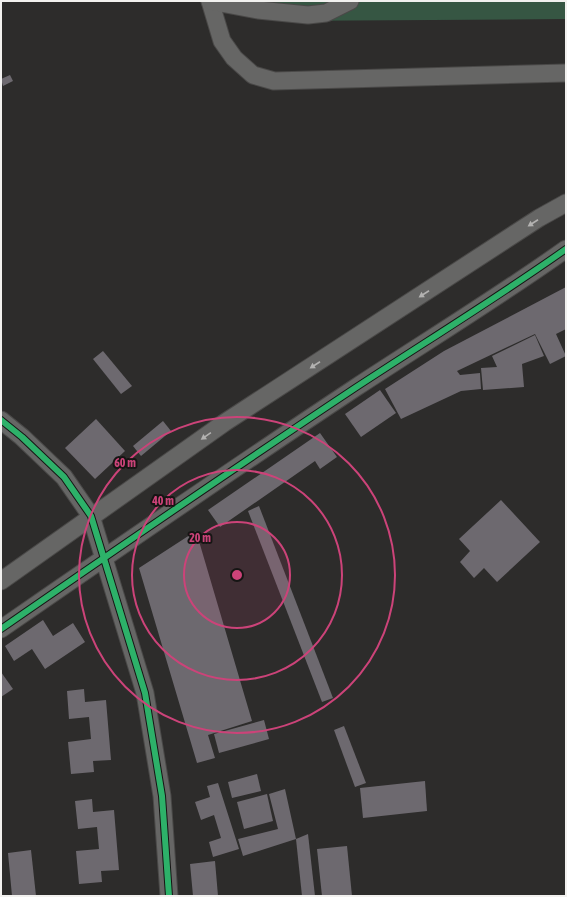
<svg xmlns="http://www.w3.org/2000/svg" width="567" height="897" font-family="'Asap Condensed',sans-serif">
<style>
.green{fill:#365643}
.building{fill:#6d696f}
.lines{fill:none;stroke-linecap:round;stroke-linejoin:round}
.street-casing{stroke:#4a4948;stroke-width:19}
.street{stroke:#666665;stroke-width:17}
.cycleway-casing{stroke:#161514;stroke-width:8}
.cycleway{stroke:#2db169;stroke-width:6}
.oneway{fill:#b3b2b1}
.ring{fill:none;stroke:#cc4379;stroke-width:2}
.centre{fill:#cc4379;stroke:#161514;stroke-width:2}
.ring-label{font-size:12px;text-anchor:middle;font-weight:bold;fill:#cc4379;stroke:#161514;stroke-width:4;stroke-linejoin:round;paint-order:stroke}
</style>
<rect width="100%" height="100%" fill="#2d2c2b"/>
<path class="green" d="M 269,1 L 566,1 L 566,19 L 275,21 Z"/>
<g class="building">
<path d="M 10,75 L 13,81 L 3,86 L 1,79 Z"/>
<path d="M 566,287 L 566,329 L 556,334 L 566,356 L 550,364 L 535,334 L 457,371 L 460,375 L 480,373 L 481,389 L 461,391 L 401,419 L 385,389 L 444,351 Z"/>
<path d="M 535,335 L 544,356 L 522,364 L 524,387 L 483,390 L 481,368 L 497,367 L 492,356 Z"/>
<path d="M 103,351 L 132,386 L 121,394 L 93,359 Z"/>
<path d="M 380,390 L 396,413 L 361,437 L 345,414 Z"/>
<path d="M 96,419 L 125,451 L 95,479 L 65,448 Z"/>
<path d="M 163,421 L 171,431 L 141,456 L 133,446 Z"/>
<path d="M 320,433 L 337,457 L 320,469 L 315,461 L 220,527 L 208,510 Z"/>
<path d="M 501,500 L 540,542 L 497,582 L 484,568 L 474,578 L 460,562 L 470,551 L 459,539 Z"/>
<path d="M 259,506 L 333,698 L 322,702 L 248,511 Z"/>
<path d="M 196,531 L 252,721 L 208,735 L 215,758 L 197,763 L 139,568 Z"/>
<path d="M 43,620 L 53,636 L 73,623 L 85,642 L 45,669 L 32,649 L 14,661 L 5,646 Z"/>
<path d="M 1,672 L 13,689 L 1,697 Z"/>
<path d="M 84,689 L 85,702 L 106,700 L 111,760 L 93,761 L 94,772 L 71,774 L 68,742 L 91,739 L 89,717 L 69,719 L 67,691 Z"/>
<path d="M 264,720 L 269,739 L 219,753 L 214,734 Z"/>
<path d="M 344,726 L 366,783 L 355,787 L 334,730 Z"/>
<path d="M 257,774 L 261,791 L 232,798 L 228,782 Z"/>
<path d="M 425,781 L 427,811 L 363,818 L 360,788 Z"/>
<path d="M 218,783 L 239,849 L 213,857 L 209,842 L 221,838 L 214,815 L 201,820 L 195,802 L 210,797 L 207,786 Z"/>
<path d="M 285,789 L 296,839 L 243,856 L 238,839 L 278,829 L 269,794 Z"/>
<path d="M 267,794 L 273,821 L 244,829 L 237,802 Z"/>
<path d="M 92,799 L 93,812 L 114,810 L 119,870 L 101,871 L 102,882 L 79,884 L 76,851 L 99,849 L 97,827 L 78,829 L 75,801 Z"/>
<path d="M 308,834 L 315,896 L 302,896 L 296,839 Z"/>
<path d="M 347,846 L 352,896 L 322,896 L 317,849 Z"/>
<path d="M 31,850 L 36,896 L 12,896 L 8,853 Z"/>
<path d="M 215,861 L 218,896 L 193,896 L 190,864 Z"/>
</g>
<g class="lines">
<g class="street-casing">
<g id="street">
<path d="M 210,1 L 222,41 L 234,58 L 253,75 L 274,81 L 566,73"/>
<path d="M 210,1 L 258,10 L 308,15 L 326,13 L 350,1"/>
<path d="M 1,420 L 22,437 L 64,477 L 91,516 L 145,693 L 162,796 L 169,896"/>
<path d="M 1,581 L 224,423 L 539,218 L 566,203"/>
<path d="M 1,629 C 118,548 236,467 355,388 C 425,342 497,298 566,249"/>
</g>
</g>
<use href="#street" class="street"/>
<g class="cycleway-casing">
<g id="cycleway">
<path d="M 1,420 L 22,437 L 64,477 L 91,516 L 145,693 L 162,796 L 169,896"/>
<path d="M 1,629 C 118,548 236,467 355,388 C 425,342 497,298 566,249"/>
</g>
</g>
<use href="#cycleway" class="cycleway"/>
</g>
<defs><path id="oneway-solid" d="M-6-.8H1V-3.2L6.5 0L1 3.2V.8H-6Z"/></defs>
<g class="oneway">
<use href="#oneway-solid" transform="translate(533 223) rotate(147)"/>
<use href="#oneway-solid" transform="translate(424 294) rotate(147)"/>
<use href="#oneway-solid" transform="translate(315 365) rotate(147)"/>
<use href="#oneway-solid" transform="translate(206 436) rotate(145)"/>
</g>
<circle cx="237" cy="575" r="53" fill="#cc4379" fill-opacity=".12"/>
<g class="ring">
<circle cx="237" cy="575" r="53"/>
<circle cx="237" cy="575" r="105"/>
<circle cx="237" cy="575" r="158"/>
</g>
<circle cx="237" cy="575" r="6" class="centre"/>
<g class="ring-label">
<text x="125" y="467">60 m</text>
<text x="163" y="505">40 m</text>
<text x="200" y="542">20 m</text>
</g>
<rect width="567" height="897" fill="none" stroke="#f2f1ef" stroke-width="4"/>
</svg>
